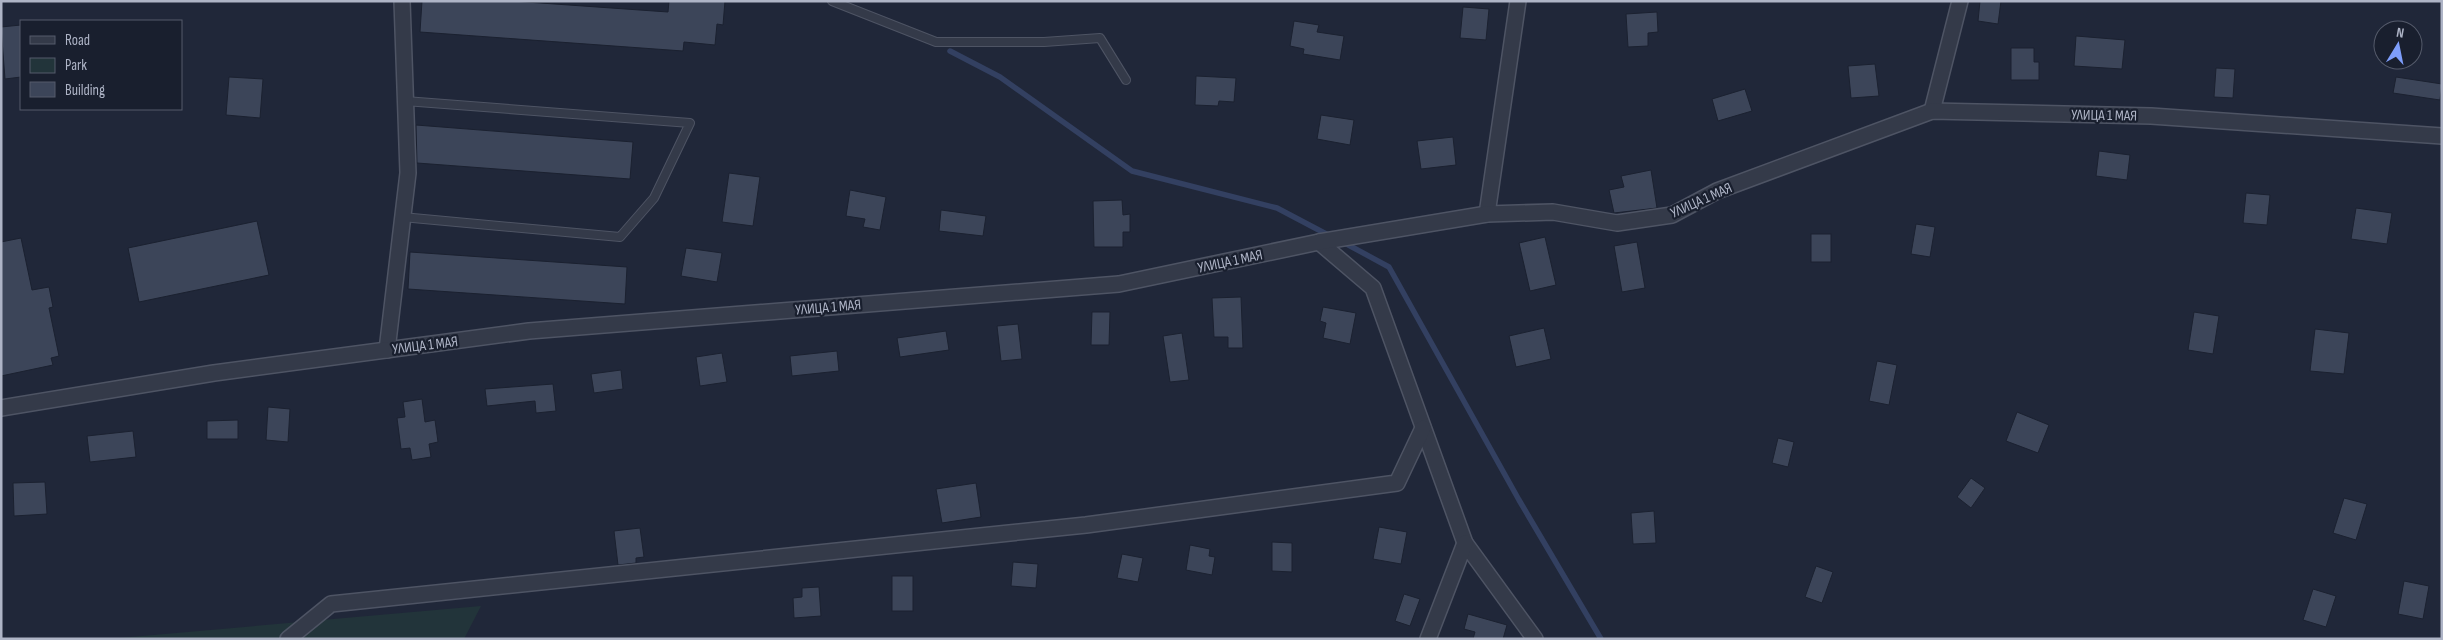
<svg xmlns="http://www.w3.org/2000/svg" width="2443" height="640" font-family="'Sofia Sans Condensed',sans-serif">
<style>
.green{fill:#22343a}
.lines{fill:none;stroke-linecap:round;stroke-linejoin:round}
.stream{stroke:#334061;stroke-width:5.5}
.building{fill:#3c4559;stroke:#1b2130}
.service-casing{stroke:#4e5464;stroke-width:10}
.minor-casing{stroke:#4e5464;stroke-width:18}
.service{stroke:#343a49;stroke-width:8}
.minor{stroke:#343a49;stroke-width:15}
.labels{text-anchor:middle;stroke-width:4.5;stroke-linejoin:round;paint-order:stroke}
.street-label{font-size:15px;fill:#aeb4c6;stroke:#191f2e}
</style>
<rect width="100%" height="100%" fill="#202739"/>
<path class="green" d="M 481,606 L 464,639 L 108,639 Z"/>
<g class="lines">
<g class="stream">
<path d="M 950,51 L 1000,77 L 1132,171 L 1277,208 L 1332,237"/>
<path d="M 1341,241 L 1389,267 L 1519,500 L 1601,639"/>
</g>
</g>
<g class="building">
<path d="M 422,1 L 512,1 L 668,12 L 669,1 L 725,1 L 723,25 L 717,24 L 715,45 L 684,42 L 683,51 L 420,32 Z"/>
<path d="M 1980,1 L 2001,1 L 1998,24 L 1978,21 Z"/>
<path d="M 1463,7 L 1489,9 L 1486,40 L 1460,38 Z"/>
<path d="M 1657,12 L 1658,32 L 1648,33 L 1648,46 L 1628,47 L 1626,14 Z"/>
<path d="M 1294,21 L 1319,25 L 1317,32 L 1344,36 L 1340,60 L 1303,54 L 1304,49 L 1290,46 Z"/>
<path d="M 21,25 L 21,77 L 5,79 L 1,27 Z"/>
<path d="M 2076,36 L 2125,40 L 2122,69 L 2074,66 Z"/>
<path d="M 2011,48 L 2034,48 L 2034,62 L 2039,62 L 2039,80 L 2011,80 Z"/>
<path d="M 1875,64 L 1879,96 L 1851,98 L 1848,66 Z"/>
<path d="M 2216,68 L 2235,69 L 2233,98 L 2214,97 Z"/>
<path d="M 1196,76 L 1236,78 L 1234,102 L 1219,101 L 1218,106 L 1195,105 Z"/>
<path d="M 229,77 L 263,79 L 260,118 L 226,115 Z"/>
<path d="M 2396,77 L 2442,84 L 2440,100 L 2393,93 Z"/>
<path d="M 1745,89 L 1752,111 L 1718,121 L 1712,99 Z"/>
<path d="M 1321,115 L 1354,120 L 1350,145 L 1317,139 Z"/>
<path d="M 416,125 L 633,142 L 630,179 L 417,163 Z"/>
<path d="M 1453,137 L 1456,165 L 1421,169 L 1417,141 Z"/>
<path d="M 2099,151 L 2130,155 L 2127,180 L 2096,176 Z"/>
<path d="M 1651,170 L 1657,208 L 1614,213 L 1609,190 L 1624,187 L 1621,176 Z"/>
<path d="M 729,173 L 760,177 L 753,226 L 722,222 Z"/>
<path d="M 850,190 L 886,197 L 880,230 L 863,227 L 865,219 L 846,216 Z"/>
<path d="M 2246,193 L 2270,195 L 2267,225 L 2243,223 Z"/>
<path d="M 1122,200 L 1123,215 L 1130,214 L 1130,232 L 1123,232 L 1123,247 L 1094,247 L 1093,201 Z"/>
<path d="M 2356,208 L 2392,213 L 2387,244 L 2351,239 Z"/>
<path d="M 941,210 L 986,216 L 983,236 L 939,231 Z"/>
<path d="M 257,221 L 269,275 L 139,302 L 128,248 Z"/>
<path d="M 1916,224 L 1935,227 L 1930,257 L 1911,254 Z"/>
<rect x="1811" y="234" width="20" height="28"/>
<path d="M 1545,237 L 1556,285 L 1530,291 L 1519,243 Z"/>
<path d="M 21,238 L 32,290 L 49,287 L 53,307 L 49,308 L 59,356 L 51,358 L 53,365 L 1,376 L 1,242 Z"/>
<path d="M 1637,242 L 1645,288 L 1622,292 L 1614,246 Z"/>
<path d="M 686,248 L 722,253 L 717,282 L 681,276 Z"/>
<path d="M 410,252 L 627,267 L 625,304 L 408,289 Z"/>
<path d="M 1241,297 L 1243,348 L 1228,348 L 1228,337 L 1214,337 L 1212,298 Z"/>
<path d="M 1323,307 L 1356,313 L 1350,344 L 1323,338 L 1326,323 L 1320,321 Z"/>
<path d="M 1092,312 L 1110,312 L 1109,345 L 1091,345 Z"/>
<path d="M 2194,312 L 2219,316 L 2213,354 L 2188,350 Z"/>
<path d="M 1018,324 L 1022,359 L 1001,361 L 997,326 Z"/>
<path d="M 1544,328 L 1551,359 L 1516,367 L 1509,336 Z"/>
<path d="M 2315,329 L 2349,333 L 2344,374 L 2310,371 Z"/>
<path d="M 946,331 L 949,350 L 900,357 L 897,338 Z"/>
<path d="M 1182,333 L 1189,380 L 1170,382 L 1163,336 Z"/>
<path d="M 837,351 L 839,371 L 792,376 L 790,356 Z"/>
<path d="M 722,353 L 727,382 L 700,386 L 696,357 Z"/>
<path d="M 1877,361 L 1897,365 L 1889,405 L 1869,401 Z"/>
<path d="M 621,370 L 623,389 L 594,393 L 591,374 Z"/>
<path d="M 553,384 L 556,411 L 536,413 L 535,401 L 487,406 L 485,389 Z"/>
<path d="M 422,399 L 425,422 L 435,420 L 438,442 L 429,444 L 431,457 L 412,460 L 410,448 L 401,449 L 397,418 L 405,417 L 403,402 Z"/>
<path d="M 268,407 L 290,409 L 288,442 L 266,440 Z"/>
<path d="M 2017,412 L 2049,425 L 2038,453 L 2006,441 Z"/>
<path d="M 238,420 L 238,439 L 207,439 L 207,421 Z"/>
<path d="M 133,431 L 136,457 L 90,462 L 87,436 Z"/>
<path d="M 1778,438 L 1794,442 L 1788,467 L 1772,463 Z"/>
<path d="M 1971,478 L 1985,488 L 1971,508 L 1957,497 Z"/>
<path d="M 45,482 L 47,514 L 14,516 L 13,483 Z"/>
<path d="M 976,483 L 981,517 L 942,523 L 936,489 Z"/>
<path d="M 2344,498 L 2367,504 L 2356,540 L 2333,533 Z"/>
<path d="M 1654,511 L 1656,543 L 1633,544 L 1631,513 Z"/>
<path d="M 1379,527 L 1407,532 L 1401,564 L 1373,559 Z"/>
<path d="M 640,528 L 644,557 L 636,558 L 636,563 L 618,565 L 614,531 Z"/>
<path d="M 1272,542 L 1292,543 L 1292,572 L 1272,571 Z"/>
<path d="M 1190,545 L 1210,549 L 1209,556 L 1215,557 L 1212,575 L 1186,570 Z"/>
<path d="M 1122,554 L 1143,558 L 1138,582 L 1117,578 Z"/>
<path d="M 1013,562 L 1038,564 L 1036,588 L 1011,586 Z"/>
<path d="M 1816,566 L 1833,572 L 1822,603 L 1805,597 Z"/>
<rect x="892" y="576" width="21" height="35"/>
<path d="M 2404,581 L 2429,586 L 2423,619 L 2398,614 Z"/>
<path d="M 819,587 L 821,616 L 794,618 L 793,598 L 802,597 L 802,588 Z"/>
<path d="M 2313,589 L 2336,596 L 2326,627 L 2303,620 Z"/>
<path d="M 1404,594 L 1420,599 L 1410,626 L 1395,621 Z"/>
<path d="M 1468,614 L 1507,625 L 1503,639 L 1473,639 L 1475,632 L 1464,629 Z"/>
</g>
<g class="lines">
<g class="service-casing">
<g id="service">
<path d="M 832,1 L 936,42 L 1044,42 L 1100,38 L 1126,80"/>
<path d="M 402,217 L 620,237 L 654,198 L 690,123 L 405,101"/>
</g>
</g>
<g class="minor-casing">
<g id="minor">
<path d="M 1932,111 L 1960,1"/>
<path d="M 1487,214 L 1518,1"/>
<path d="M 1319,242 L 1373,288 L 1465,543 L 1535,639"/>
<path d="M 387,350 L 408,173 L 402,1"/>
<path d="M 1,408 L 214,373 L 529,331 L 1119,284 L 1319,242 L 1487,214 L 1553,212 L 1617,223 L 1672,215 L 1717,191 L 1932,111 L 2151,116 L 2442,136"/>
<path d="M 288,639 L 331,604 L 1086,525 L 1397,483 L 1423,428"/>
<path d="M 1428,639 L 1465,543"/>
</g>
</g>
<use href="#service" class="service"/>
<use href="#minor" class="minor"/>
</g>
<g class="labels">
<g class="street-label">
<text transform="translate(2104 115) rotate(1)" y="5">УЛИЦА 1 МАЯ</text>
<text transform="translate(1701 200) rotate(-24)" y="5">УЛИЦА 1 МАЯ</text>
<text transform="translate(1230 261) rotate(-12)" y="5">УЛИЦА 1 МАЯ</text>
<text transform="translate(828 307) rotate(-5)" y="5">УЛИЦА 1 МАЯ</text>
<text transform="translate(425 345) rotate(-7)" y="5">УЛИЦА 1 МАЯ</text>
</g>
</g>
<rect width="2443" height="640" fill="none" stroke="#aeb4c6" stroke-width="5"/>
<rect x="20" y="20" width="162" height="90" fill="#191f2e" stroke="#555b6b"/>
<rect x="30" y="36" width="25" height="8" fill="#343a49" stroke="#555b6b"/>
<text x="65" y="45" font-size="15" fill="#aeb4c6">Road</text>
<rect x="30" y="58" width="25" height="15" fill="#22343a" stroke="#555b6b"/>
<text x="65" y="70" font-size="15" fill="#aeb4c6">Park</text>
<rect x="30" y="82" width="25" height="15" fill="#3c4559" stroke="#555b6b"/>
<text x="65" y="95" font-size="15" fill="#aeb4c6">Building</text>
<g transform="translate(2398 45) rotate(10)"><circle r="24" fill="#191f2e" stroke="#555b6b"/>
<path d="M0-4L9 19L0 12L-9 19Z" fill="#7e9efb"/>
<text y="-8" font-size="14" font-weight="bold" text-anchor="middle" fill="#aeb4c6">N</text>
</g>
</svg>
